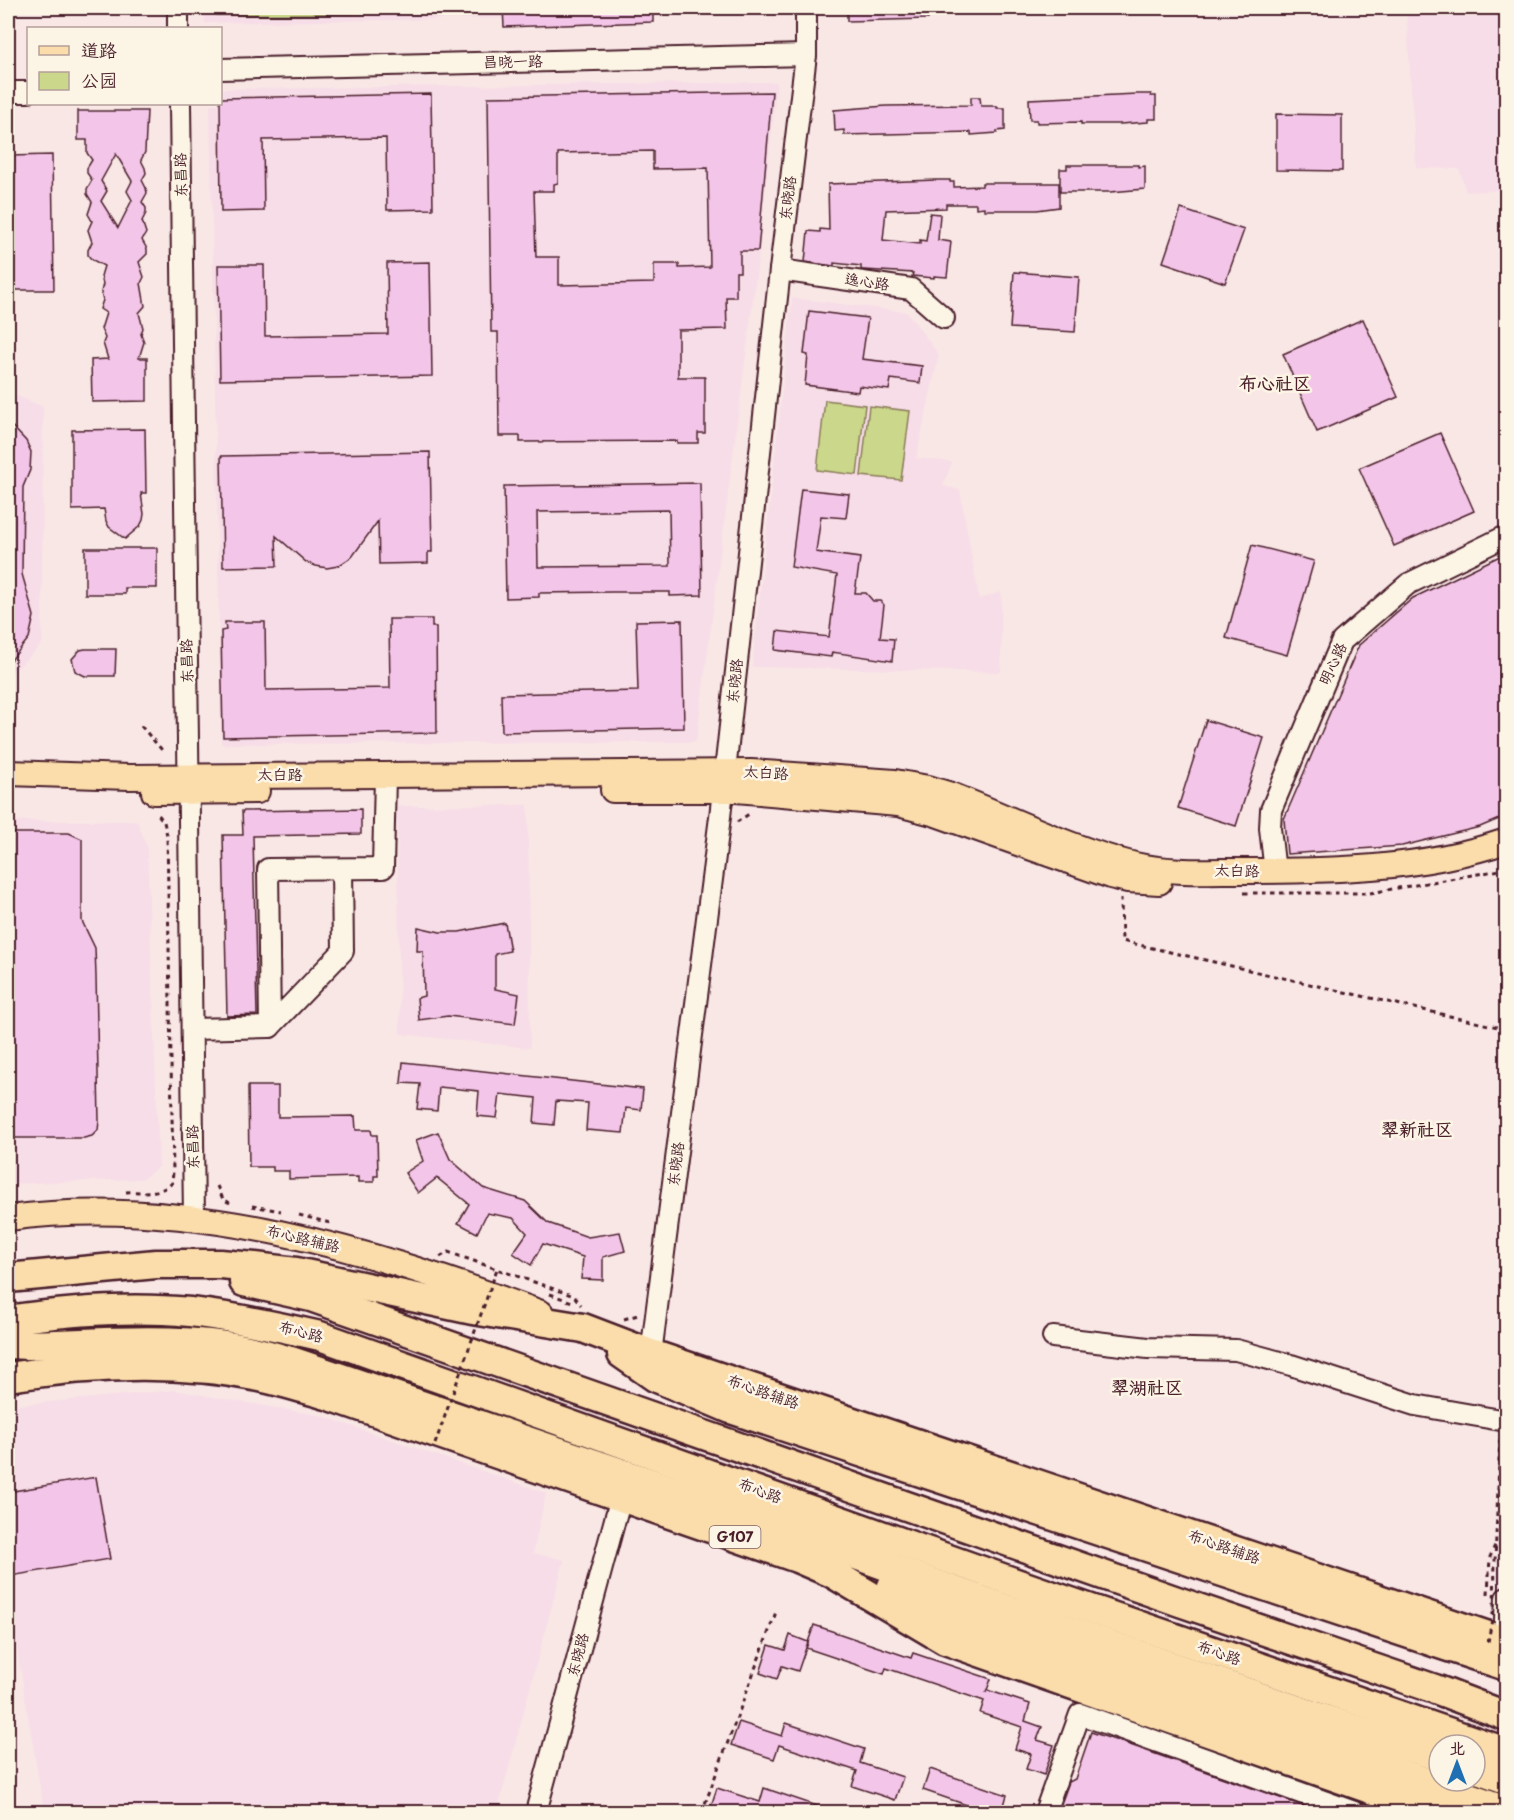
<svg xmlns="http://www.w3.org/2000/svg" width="1514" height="1820" font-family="'Playpen Sans','LXGW WenKai TC',sans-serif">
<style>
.built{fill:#f7dde7}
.green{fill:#cbd78a;stroke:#8a7b5a;stroke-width:1.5}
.building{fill:#f3c5e8;stroke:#4a1f2b;stroke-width:1.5;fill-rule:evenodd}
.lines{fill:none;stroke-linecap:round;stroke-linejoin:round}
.minor-casing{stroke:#4a1f2b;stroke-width:24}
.major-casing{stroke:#4a1f2b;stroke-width:28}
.highway-casing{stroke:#4a1f2b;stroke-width:33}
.path{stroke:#4a1f2b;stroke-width:3;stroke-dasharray:4.5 4.5;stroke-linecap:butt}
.minor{stroke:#fcf5e5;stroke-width:20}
.major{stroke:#faddab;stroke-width:24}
.highway{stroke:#faddab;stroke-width:28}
.path-bridge{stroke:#4a1f2b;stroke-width:3;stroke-dasharray:4.5 4.5;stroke-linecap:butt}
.labels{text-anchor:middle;stroke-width:5;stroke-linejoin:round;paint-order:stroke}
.shield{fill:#fcf5e5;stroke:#7f5f63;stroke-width:1.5}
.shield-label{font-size:14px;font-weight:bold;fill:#4a1f2b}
.street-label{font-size:15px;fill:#4a1f2b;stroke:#fcf5e5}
.quarter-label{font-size:18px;font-weight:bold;fill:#4a1f2b;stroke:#fcf5e5}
</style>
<rect width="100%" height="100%" fill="#f9e7e6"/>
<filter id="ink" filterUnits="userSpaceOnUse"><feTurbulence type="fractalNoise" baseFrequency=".0167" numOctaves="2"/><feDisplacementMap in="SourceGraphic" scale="12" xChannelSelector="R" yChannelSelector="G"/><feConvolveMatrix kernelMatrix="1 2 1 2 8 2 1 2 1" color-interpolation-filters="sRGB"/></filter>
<g filter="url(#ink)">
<g class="built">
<path d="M 205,8 L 764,8 L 764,14 L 205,23 Z"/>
<path d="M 1406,8 L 1506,8 L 1506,190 L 1466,192 L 1459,169 L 1416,168 Z"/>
<path d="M 777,82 L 759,253 L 696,742 L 221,744 L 210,104 L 220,104 L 221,89 Z"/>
<path d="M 792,298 L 907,312 L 939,355 L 916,458 L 952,462 L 943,486 L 960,490 L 979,599 L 1001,592 L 1001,672 L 752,667 Z"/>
<path d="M 8,392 L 43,407 L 42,644 L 8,677 Z"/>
<path d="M 528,805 L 530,1048 L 400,1034 L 397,806 Z"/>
<path d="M 8,821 L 137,821 L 147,847 L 159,1167 L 142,1179 L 8,1184 Z"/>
<path d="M 174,1390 L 322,1416 L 546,1493 L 533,1553 L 564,1560 L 497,1812 L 44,1812 L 8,1595 L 8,1406 Z"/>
</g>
<g class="green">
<path d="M 217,8 L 479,8 L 479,13 L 217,15 Z"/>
<path d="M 825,400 L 865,405 L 857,475 L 817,470 Z"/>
<path d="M 869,406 L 910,411 L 901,480 L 861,476 Z"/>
</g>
<g class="building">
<path d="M 503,8 L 653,8 L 653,22 L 504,27 Z"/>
<path d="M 847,8 L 928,8 L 928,19 L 847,21 Z"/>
<path d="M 772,92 L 758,251 L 740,251 L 740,272 L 736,272 L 736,297 L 726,297 L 727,329 L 678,330 L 678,377 L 705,377 L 705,433 L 698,433 L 698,443 L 677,443 L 677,441 L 520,442 L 520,436 L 499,436 L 498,332 L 491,332 L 488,97 ZM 653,151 L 653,169 L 708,168 L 710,267 L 679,268 L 679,264 L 654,264 L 654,283 L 559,285 L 559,257 L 536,257 L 534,191 L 554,191 L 554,184 L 558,183 L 558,153 Z"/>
<path d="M 431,94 L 433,209 L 387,210 L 386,138 L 263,140 L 264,211 L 221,212 L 220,98 Z"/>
<path d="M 1137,94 L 1151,94 L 1151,96 L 1156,96 L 1156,119 L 1148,119 L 1148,122 L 1120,124 L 1081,124 L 1081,122 L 1037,123 L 1037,120 L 1030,120 L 1029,99 Z"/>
<path d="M 971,97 L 980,97 L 981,106 L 997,106 L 997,108 L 1005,108 L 1005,130 L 997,131 L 997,133 L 971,135 L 971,132 L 844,135 L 844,130 L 835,131 L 834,110 L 886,106 L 971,105 Z"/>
<path d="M 78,111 L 147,111 L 145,152 L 141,160 L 145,168 L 146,173 L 142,180 L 146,188 L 147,193 L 142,202 L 146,208 L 146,213 L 142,221 L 146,233 L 142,240 L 147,249 L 147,254 L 139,262 L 144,277 L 141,283 L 145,306 L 139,313 L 143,328 L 141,334 L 144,342 L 139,358 L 147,358 L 147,401 L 92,402 L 91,360 L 108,359 L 103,343 L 105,338 L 101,329 L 106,313 L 100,309 L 103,300 L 101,292 L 103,284 L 101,276 L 104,266 L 91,259 L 88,255 L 88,250 L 92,242 L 88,230 L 92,221 L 88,214 L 92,202 L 87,194 L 87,189 L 92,180 L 87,173 L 87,168 L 92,160 L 87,153 L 87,140 L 78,140 ZM 116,154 L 132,181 L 127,191 L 132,200 L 118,228 L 101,201 L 107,191 L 101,181 Z"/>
<path d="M 1276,114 L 1342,115 L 1342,171 L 1276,170 Z"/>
<path d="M 52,155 L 54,290 L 8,290 L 8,156 Z"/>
<path d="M 1067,165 L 1138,165 L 1138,167 L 1145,166 L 1145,189 L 1110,192 L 1060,192 L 1060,169 L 1067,169 Z"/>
<path d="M 936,180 L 950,180 L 950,182 L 954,182 L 954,187 L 982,186 L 982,183 L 1059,183 L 1059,207 L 1037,210 L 984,210 L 984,207 L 976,208 L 976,204 L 946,204 L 946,208 L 886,210 L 883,240 L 920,244 L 920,240 L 926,241 L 930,213 L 940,214 L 938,240 L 951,242 L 947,277 L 934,276 L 934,278 L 912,276 L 913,273 L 864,270 L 861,270 L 861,266 L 834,263 L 834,266 L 805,262 L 808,231 L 820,232 L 820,229 L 829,230 L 828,184 Z"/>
<path d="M 1181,209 L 1244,230 L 1225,283 L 1163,262 Z"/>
<path d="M 430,262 L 432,376 L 220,380 L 218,265 L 264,265 L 265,336 L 388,334 L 387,263 Z"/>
<path d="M 1014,272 L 1079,277 L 1075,332 L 1010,328 Z"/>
<path d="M 809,311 L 868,318 L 862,359 L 922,366 L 920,383 L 891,379 L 889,390 L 859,386 L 858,392 L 805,385 L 808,355 L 804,354 Z"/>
<path d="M 1363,319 L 1398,397 L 1317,432 L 1283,354 Z"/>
<path d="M 8,422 L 26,441 L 31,452 L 30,470 L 23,487 L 22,574 L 34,616 L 29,638 L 8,664 Z"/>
<path d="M 145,429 L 146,493 L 141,493 L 144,514 L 143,520 L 140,526 L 125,539 L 109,527 L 106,521 L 104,509 L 72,510 L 72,430 Z"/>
<path d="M 1440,433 L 1474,511 L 1394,546 L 1359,468 Z"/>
<path d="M 430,452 L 432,552 L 428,552 L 428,563 L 379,564 L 378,521 L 352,557 L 338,566 L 327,568 L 316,566 L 306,562 L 276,536 L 277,566 L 223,567 L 221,456 Z"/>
<path d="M 700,483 L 702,595 L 670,596 L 670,592 L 613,592 L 539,593 L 539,597 L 506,598 L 504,486 ZM 669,510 L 670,566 L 538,567 L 537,512 Z"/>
<path d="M 801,489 L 849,494 L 846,518 L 821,516 L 816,552 L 860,558 L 855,593 L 866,593 L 873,601 L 880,601 L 884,605 L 880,638 L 894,639 L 892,661 L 832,652 L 831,657 L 775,650 L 777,631 L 829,637 L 837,575 L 791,567 Z"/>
<path d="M 1252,545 L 1314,561 L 1287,655 L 1226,638 Z"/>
<path d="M 85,548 L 157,548 L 157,588 L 125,588 L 125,594 L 85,594 Z"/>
<path d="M 1506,553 L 1506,816 L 1480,827 L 1402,846 L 1287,854 L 1284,819 L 1359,645 L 1413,598 Z"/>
<path d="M 389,619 L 432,619 L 432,627 L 436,627 L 437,733 L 223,737 L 221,631 L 226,630 L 225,622 L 265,622 L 266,690 L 390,688 Z"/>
<path d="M 682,620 L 684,728 L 502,732 L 501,694 L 638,691 L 636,621 Z"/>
<path d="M 85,649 L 116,649 L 115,676 L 85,676 L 75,671 L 72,659 L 80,650 Z"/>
<path d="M 1206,720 L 1264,738 L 1236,826 L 1178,808 Z"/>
<path d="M 361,809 L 361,834 L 253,836 L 257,1015 L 227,1016 L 223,835 L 243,835 L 242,811 Z"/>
<path d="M 8,833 L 69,833 L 82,839 L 82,921 L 95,948 L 96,976 L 99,1121 L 98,1130 L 92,1136 L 84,1138 L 8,1138 Z"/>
<path d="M 505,923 L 510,951 L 495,954 L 495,989 L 519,994 L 515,1024 L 448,1016 L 419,1020 L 417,998 L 424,996 L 423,951 L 417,951 L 418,927 L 440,932 L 459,932 Z"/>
<path d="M 403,1062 L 643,1089 L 641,1110 L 626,1108 L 623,1133 L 586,1130 L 588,1103 L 556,1101 L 554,1125 L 534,1123 L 536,1098 L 500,1094 L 497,1118 L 477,1116 L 479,1091 L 439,1087 L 437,1111 L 417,1109 L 420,1084 L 401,1083 Z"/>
<path d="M 248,1086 L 278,1086 L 278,1117 L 355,1116 L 356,1130 L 371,1130 L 372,1135 L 377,1135 L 378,1176 L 374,1176 L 374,1182 L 358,1182 L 358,1177 L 289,1179 L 289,1171 L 273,1171 L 273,1167 L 249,1167 Z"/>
<path d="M 438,1132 L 450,1159 L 483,1188 L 525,1201 L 548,1223 L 588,1237 L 620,1232 L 625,1251 L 603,1257 L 603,1280 L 581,1279 L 583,1257 L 543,1244 L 531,1265 L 513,1253 L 527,1233 L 513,1218 L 487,1213 L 477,1233 L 458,1223 L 469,1204 L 437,1178 L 418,1193 L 405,1173 L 423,1161 L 416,1140 Z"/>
<path d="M 96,1477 L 110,1559 L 11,1576 L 8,1557 L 8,1492 Z"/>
<path d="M 814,1625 L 911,1658 L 913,1653 L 991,1679 L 986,1693 L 987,1690 L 1030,1704 L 1025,1721 L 1042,1727 L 1037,1740 L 1054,1745 L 1044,1775 L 1026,1769 L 1031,1754 L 1015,1749 L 1022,1727 L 980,1713 L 984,1701 L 886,1668 L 884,1674 L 806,1648 Z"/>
<path d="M 790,1635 L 808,1642 L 798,1671 L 782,1666 L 777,1679 L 760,1673 L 769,1645 L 785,1650 Z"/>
<path d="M 739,1722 L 782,1736 L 786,1723 L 864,1749 L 860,1763 L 903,1777 L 895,1800 L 852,1786 L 857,1771 L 779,1745 L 774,1759 L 731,1745 Z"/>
<path d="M 1091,1732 L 1133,1746 L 1320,1812 L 1058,1812 L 1069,1782 L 1075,1779 Z"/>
<path d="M 930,1769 L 1007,1795 L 1002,1812 L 987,1812 L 923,1790 Z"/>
<path d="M 717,1788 L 760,1802 L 764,1788 L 829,1810 L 829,1812 L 709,1812 Z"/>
</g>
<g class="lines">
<g class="minor-casing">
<g id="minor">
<path d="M 178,8 L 178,28"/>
<path d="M 220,69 L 806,55"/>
<path d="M 8,92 L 28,92"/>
<path d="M 180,104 L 194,1218"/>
<path d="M 780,270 L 911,289 L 944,318"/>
<path d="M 1275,872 L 1270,828 L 1271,810 L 1342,641 L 1408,584 L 1506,536"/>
<path d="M 270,1027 L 268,869 L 383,868 L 385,775"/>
<path d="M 192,1029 L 270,1027 L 343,951 L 342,869"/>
<path d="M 1053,1337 L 1148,1348 L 1236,1350 L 1291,1365 L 1415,1405 L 1506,1421"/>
<path d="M 651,1354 L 720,817 L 780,270 L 806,55 L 806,8"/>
<path d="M 1504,1641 L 1506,1598"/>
<path d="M 536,1812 L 621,1497"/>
<path d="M 1045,1812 L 1080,1714 L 1354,1812"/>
</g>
</g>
<g class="major-casing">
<g id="major">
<path d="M 8,773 L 129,777 L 751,772 L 895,782 L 928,788 L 951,795 C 1013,819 1071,849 1135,865 C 1169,873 1205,871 1240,871 C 1329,871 1421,870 1506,841"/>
<path d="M 613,790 L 736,790 L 898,804 L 936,814 L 1111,876 L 1128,880 L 1159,882"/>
<path d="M 154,792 L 257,791"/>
<path d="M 8,1218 C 192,1194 370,1250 541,1313"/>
</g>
</g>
<g class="highway-casing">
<g id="highway">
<path d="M 8,1278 L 156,1264 L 220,1264 L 255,1267 L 296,1272 L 473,1310 L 583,1328 L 651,1354 L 1506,1642"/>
<path d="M 244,1282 L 311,1297 L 1180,1602 L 1435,1689 L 1506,1716"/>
<path d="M 8,1320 C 68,1311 129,1306 190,1312 C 234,1317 277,1326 320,1336 L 1033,1589 L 1506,1752"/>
<path d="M 8,1344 L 28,1345 C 94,1343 161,1337 227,1346 C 250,1349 272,1356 294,1362 L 746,1515 L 958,1592 L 1310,1714 L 1439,1757"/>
<path d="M 622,1354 L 655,1377 L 731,1409 L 1506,1666"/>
<path d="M 8,1377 C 90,1364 178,1360 260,1377 C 283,1382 305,1389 327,1395 L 797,1558 L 832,1573 L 945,1640 L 1436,1812"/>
<path d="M 892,1586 L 933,1609 L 1506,1810"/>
<path d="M 1475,1768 L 1506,1779"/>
</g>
</g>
<g class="path">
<path d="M 141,726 L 162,750"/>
<path d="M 737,822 L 752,812"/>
<path d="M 1244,893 L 1370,893 L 1506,869"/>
<path d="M 1121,898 L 1122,941 L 1506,1029"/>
<path d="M 217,1186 L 223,1199 L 230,1203"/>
<path d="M 126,1192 C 141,1191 160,1195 172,1183 L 173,1172 L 167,835 L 164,822 L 157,813"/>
<path d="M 252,1206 L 281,1211"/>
<path d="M 299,1215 L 330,1223"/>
<path d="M 440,1257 L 448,1252 L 574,1296 L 581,1305"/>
<path d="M 550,1294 L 575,1303"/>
<path d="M 624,1319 L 638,1315"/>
<path d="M 1501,1402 L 1506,1257"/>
<path d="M 1495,1561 L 1500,1438"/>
<path d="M 1488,1594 L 1490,1557 L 1496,1543"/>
<path d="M 702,1812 L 776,1612"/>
</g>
<use href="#minor" class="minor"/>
<use href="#major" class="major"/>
<use href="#highway" class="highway"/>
<g class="path-bridge">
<path d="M 435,1444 L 497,1269"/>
<path d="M 1488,1642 L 1494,1608 L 1495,1561"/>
</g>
</g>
</g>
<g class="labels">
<rect class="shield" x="709.5" y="1526" width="51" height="22" rx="4.5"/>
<g class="shield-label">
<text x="735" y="1542">G107</text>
</g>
<g class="street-label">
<text transform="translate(513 62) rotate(-1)" y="5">昌晓一路</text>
<text transform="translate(181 175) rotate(-91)" y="5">东昌路</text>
<text transform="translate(788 198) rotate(-83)" y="5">东晓路</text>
<text transform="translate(867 282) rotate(8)" y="5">逸心路</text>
<text transform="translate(187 661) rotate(-91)" y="5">东昌路</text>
<text transform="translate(1333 664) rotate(-65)" y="5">明心路</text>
<text transform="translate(735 681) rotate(-84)" y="5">东晓路</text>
<text transform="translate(766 773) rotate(3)" y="5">太白路</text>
<text x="280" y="780">太白路</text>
<text transform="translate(1237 871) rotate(1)" y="5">太白路</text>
<text transform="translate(193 1147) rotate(-91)" y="5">东昌路</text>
<text transform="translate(676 1164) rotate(-83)" y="5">东晓路</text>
<text transform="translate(303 1239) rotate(13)" y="5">布心路辅路</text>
<text transform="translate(301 1332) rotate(14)" y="5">布心路</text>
<text transform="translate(763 1392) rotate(19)" y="5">布心路辅路</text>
<text transform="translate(760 1491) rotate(20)" y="5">布心路</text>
<text transform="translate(1224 1547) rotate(19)" y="5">布心路辅路</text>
<text transform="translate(1219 1653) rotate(19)" y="5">布心路</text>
<text transform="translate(578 1655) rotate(-75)" y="5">东晓路</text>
</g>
<g class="quarter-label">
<text x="1275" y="390">布心社区</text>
<text x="1417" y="1136">翠新社区</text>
<text x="1147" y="1394">翠湖社区</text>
</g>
</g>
<rect width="1514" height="1820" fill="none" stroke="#fcf5e5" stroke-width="30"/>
<rect x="15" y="15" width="1484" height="1790" fill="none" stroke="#4a1f2b" stroke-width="2" filter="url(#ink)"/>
<rect x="27" y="27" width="195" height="78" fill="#fcf5e5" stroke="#b59f9b" stroke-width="1.5"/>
<rect x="39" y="46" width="30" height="9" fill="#faddab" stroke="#b59f9b" stroke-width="1.5"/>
<text x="81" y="57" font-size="18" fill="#4a1f2b">道路</text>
<rect x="39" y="72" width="30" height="18" fill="#cbd78a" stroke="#b59f9b" stroke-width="1.5"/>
<text x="81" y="87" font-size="18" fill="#4a1f2b">公园</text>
<g transform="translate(1457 1763)"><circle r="28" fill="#fcf5e5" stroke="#b59f9b" stroke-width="1.5"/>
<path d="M0-4.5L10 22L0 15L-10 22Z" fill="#1f6fb2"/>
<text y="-9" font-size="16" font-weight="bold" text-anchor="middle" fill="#4a1f2b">北</text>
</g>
</svg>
